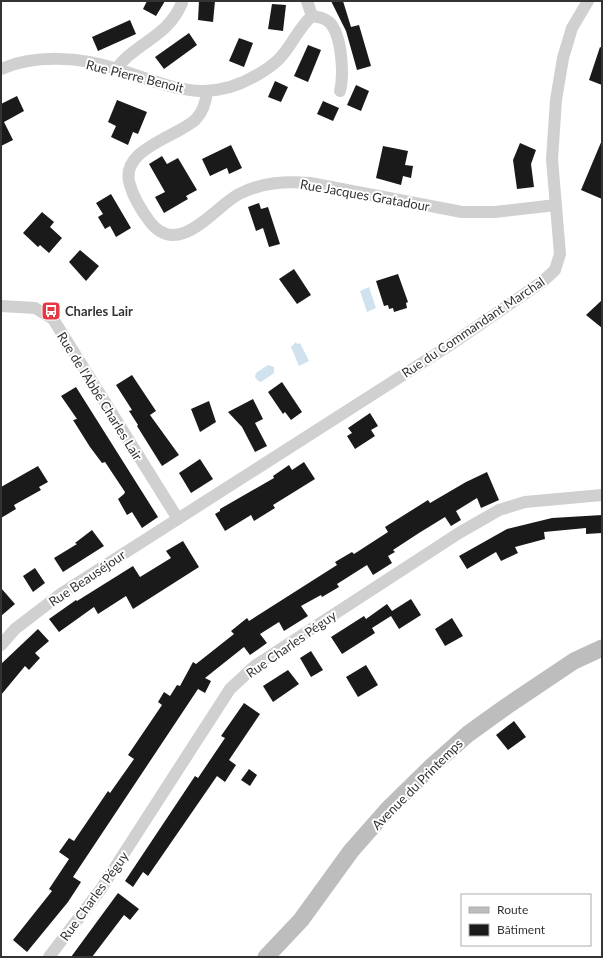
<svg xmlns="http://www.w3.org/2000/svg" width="603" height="958" font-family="Lato,sans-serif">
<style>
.water{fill:#cfe2ee}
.building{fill:#1a1a1a}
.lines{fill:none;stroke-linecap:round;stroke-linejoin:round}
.street{stroke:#d0d0d0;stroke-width:12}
.secondary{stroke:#bdbdbd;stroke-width:17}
.labels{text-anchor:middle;stroke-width:4;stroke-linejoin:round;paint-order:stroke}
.street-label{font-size:13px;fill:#333;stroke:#fff}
.poi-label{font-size:13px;font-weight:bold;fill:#333;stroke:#fff;text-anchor:start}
</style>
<rect width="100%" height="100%" fill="#fff"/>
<g class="water">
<path d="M 369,287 L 376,308 L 367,312 L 360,291 Z"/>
<path d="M 296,342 L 297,344 L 300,343 L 309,361 L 299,366 L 291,347 Z"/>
<path d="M 268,365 L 274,367 L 274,373 L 261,382 L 258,381 L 255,377 L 256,373 Z"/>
</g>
<g class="building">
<path d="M 147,1 L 165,1 L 156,16 L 143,9 Z"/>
<path d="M 199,1 L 215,1 L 213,22 L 198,20 Z"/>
<path d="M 331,1 L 343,1 L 351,27 L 359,25 L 371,66 L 357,70 L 346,31 Z"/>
<path d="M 272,4 L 286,5 L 283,31 L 268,29 Z"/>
<path d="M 130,20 L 136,34 L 98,51 L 92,37 Z"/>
<path d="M 189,33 L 197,45 L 164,69 L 155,57 Z"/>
<path d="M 239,38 L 253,43 L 244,67 L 229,61 Z"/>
<path d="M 308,45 L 321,50 L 308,82 L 294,76 Z"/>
<path d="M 600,47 L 602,48 L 602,85 L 589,80 Z"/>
<path d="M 275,81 L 288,87 L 281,102 L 268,97 Z"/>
<path d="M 356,85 L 369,91 L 361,111 L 347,105 Z"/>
<path d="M 17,96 L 24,111 L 4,122 L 13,140 L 1,146 L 1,104 Z"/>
<path d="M 117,100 L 147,112 L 138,134 L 133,132 L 128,145 L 111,137 L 116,126 L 108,122 Z"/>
<path d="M 323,101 L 339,108 L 333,121 L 317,114 Z"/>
<path d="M 602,140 L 602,199 L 581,190 Z"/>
<path d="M 520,143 L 536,150 L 531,164 L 534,187 L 517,189 L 513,160 Z"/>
<path d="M 231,145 L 242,168 L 229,174 L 227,168 L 210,176 L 202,159 Z"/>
<path d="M 383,146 L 408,151 L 405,165 L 413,166 L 411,178 L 403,176 L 401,185 L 376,178 Z"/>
<path d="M 162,156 L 167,164 L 178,158 L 197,190 L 186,196 L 188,199 L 164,213 L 155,197 L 165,192 L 149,164 Z"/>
<path d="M 111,194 L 131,228 L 116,237 L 110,226 L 105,229 L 98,217 L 103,214 L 96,203 Z"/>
<path d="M 259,203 L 261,209 L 268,207 L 280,244 L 269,247 L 263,228 L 256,231 L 248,207 Z"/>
<path d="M 42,212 L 54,222 L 50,227 L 62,238 L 49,253 L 40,245 L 38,247 L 23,233 Z"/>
<path d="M 80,250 L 99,266 L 86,281 L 69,262 Z"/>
<path d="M 294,269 L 311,295 L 297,304 L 279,279 Z"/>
<path d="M 398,274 L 408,302 L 406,303 L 407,308 L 394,312 L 393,308 L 389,309 L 388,305 L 384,306 L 376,281 Z"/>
<path d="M 602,300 L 602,328 L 586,315 Z"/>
<path d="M 132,375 L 156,411 L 150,415 L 179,455 L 162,466 L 137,426 L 138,425 L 129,411 L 132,410 L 116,385 Z"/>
<path d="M 282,382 L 302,412 L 291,420 L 285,412 L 283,414 L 268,392 Z"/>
<path d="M 76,387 L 158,517 L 142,528 L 132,512 L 127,515 L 118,499 L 124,494 L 125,492 L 105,462 L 102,463 L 90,447 L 73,420 L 77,419 L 61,396 Z"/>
<path d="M 253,399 L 263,419 L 255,423 L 267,446 L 255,452 L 242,427 L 228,412 Z"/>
<path d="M 209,401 L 216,422 L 200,432 L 191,409 Z"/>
<path d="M 370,413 L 378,426 L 371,430 L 375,436 L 355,449 L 347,436 L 352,433 L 348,428 Z"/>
<path d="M 200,459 L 213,479 L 191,493 L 179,473 Z"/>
<path d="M 304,462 L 315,479 L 273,505 L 275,508 L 254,521 L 251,515 L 225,531 L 215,514 L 220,511 L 220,509 L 274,478 L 273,476 L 289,465 L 292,470 Z"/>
<path d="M 38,466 L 48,482 L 39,487 L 41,490 L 14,505 L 16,509 L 1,518 L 1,487 Z"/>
<path d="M 487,472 L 499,500 L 481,508 L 477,498 L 456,511 L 461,520 L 451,526 L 445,517 L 419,533 L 393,550 L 395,552 L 388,556 L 392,563 L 373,575 L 367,565 L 337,584 L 339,587 L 322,597 L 321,595 L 301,606 L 308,616 L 284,631 L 279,622 L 260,634 L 267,643 L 250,655 L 244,647 L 205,678 L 211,681 L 205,693 L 198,689 L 73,877 L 81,882 L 68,902 L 27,952 L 13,940 L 52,891 L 49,889 L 69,859 L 59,852 L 69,838 L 74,841 L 108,791 L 110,793 L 134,759 L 128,755 L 162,705 L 158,702 L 164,692 L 170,696 L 177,685 L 180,686 L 193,662 L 196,664 L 234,634 L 231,631 L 247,618 L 249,621 L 337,565 L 335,562 L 352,552 L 354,554 L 388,532 L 385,527 L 428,500 L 430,503 L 466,482 Z"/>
<path d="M 602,515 L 602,533 L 586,534 L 586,528 L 544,532 L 545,539 L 515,547 L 518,553 L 501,561 L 496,552 L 467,569 L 459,556 L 507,529 L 552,518 Z"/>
<path d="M 92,530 L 104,546 L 63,572 L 54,558 L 77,544 L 75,543 Z"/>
<path d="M 183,541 L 199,567 L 133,609 L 126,596 L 98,614 L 94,607 L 59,632 L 49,619 L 76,600 L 77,601 L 133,566 L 140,577 L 171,558 L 166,551 Z"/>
<path d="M 35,568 L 45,583 L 33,592 L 23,576 Z"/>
<path d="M 1,588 L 15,604 L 1,616 Z"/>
<path d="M 411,599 L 421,615 L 399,629 L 391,616 L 372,628 L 375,633 L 342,654 L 331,637 L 364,616 L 366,619 L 387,604 L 392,611 Z"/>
<path d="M 452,618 L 463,636 L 445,646 L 435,629 Z"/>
<path d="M 38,629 L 49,641 L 35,653 L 40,658 L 29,670 L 25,666 L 1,695 L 1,664 Z"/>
<path d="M 311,651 L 323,670 L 311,677 L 300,658 Z"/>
<path d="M 366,665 L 378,685 L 358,697 L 346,677 Z"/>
<path d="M 288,670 L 299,684 L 273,702 L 263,686 Z"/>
<path d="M 244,703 L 260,714 L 229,760 L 236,765 L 225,782 L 217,776 L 148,876 L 143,872 L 133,887 L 125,881 L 195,776 L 198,778 L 225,738 L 221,736 Z"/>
<path d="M 514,721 L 526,737 L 508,750 L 496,735 Z"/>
<path d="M 249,769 L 257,775 L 250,786 L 241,780 Z"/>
<path d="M 118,893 L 139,909 L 130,920 L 124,915 L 92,957 L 71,957 Z"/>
</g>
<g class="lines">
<g class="street">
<path d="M 307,1 L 312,16"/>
<path d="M 1,69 C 35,54 82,57 117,69 C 168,85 206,106 257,75 C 264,71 273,65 279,59 C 292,46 298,28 312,16 C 319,17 326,18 331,24 C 342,38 344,75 340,91"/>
<path d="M 116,69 C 121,63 126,57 132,53 C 153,36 170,30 182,3"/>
<path d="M 207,91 C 206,101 203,112 196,119 C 178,137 118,149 130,185 C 134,199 141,210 150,222 C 179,259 214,207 239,194 C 262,182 286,181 310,183 L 462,212 L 495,212 L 556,205"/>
<path d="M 1,306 L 35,308 L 53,319 L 178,519"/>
<path d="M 1,645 L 15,629 L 62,593 L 450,345 L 542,282 L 555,270 L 560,254 L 552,159 L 556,100 L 563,58 L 572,28 L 588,1"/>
<path d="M 49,957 L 101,889 L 230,689 L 256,665 L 459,533 L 499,510 L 525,502 L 602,495"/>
</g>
<path class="secondary" d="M 266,957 L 301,920 L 351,851 L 388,809 L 433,765 L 468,734 L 507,706 L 574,661 L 602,648"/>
</g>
<defs>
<g id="bus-square" transform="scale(1)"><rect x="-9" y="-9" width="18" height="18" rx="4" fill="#e63946" stroke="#fff"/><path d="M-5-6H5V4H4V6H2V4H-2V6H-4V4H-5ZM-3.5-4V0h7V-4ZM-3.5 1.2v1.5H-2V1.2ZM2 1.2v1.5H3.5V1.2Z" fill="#fff"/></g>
</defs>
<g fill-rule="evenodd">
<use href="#bus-square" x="51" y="311"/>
</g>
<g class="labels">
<g class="street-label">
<text transform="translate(135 76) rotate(14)" y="5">Rue Pierre Benoit</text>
<text transform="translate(365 195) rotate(10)" y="5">Rue Jacques Gratadour</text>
<text transform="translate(473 327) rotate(-34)" y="5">Rue du Commandant Marchal</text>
<text transform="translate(100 396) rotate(58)" y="5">Rue de l'Abbé Charles Lair</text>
<text transform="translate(87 578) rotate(-34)" y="5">Rue Beauséjour</text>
<text transform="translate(291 644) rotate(-35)" y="5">Rue Charles Péguy</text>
<text transform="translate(417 784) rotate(-45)" y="5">Avenue du Printemps</text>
<text transform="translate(94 896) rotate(-54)" y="5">Rue Charles Péguy</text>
</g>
<g class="poi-label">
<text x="65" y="316">Charles Lair</text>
</g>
</g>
<rect width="603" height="958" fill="none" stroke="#333333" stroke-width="4"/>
<rect x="461" y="894" width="130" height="52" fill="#ffffff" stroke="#adadad"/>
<rect x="469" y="907" width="20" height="6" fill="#bdbdbd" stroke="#adadad"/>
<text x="497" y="914" font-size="12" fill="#333333">Route</text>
<rect x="469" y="924" width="20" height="12" fill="#1a1a1a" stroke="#adadad"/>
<text x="497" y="934" font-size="12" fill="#333333">Bâtiment</text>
</svg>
